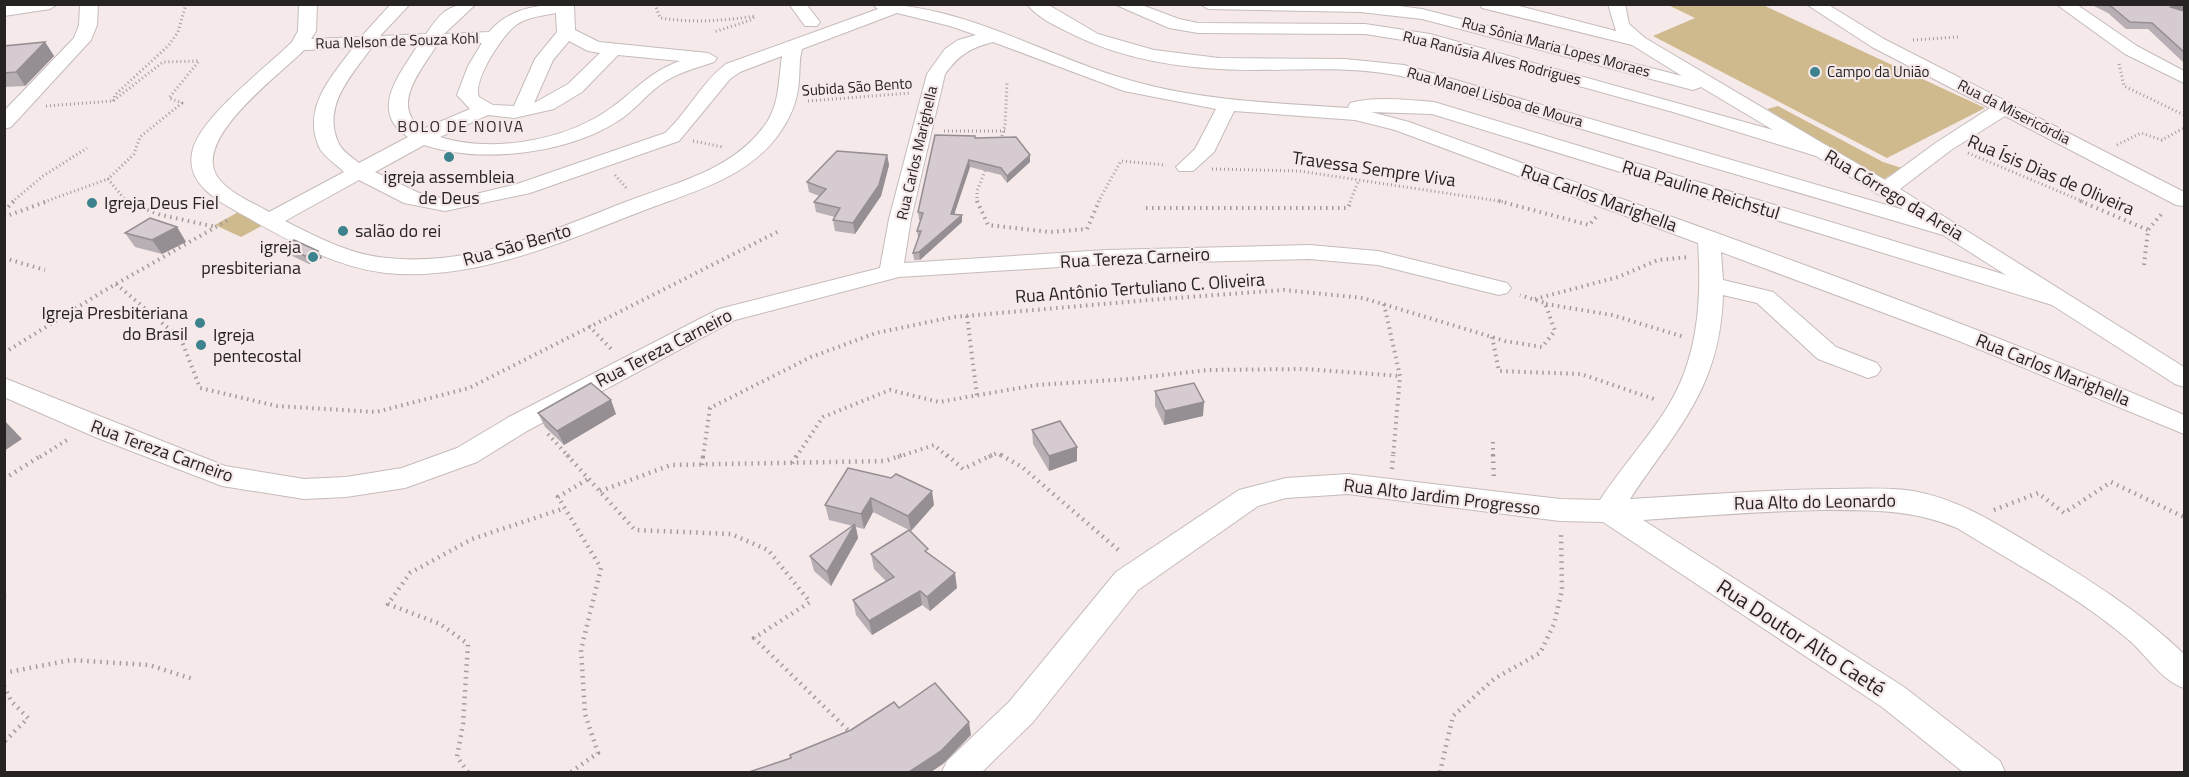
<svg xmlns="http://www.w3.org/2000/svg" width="2189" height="777" font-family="'Titillium Web',sans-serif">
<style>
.green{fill:#cfba8e}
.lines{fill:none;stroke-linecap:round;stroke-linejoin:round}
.minor-casing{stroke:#c6bbbb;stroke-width:2}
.path-far2{stroke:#a59b9b;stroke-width:3;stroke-dasharray:1 3;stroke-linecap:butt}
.path-far1{stroke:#a59b9b;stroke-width:4;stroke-dasharray:1.5 4.5;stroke-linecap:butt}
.path{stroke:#a59b9b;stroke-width:4.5;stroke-dasharray:1.5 5;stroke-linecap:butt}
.minor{fill:#fff;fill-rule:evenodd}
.wall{fill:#b7afb3}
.shaded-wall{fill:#958e92}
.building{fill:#d5cbd0;stroke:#958e92;stroke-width:1.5}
.poi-dot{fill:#3d838d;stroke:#f5e9e9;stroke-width:2}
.labels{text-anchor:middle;stroke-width:4.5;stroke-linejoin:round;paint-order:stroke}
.far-street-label{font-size:15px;fill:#282323;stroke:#f5e9e9}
.far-poi-label{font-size:15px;fill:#282323;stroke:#f5e9e9;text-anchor:start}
.far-neighbourhood-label{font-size:16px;letter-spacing:1.5px;fill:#362d2d;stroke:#f5e9e9}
.street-label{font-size:18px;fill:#282323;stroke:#f5e9e9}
.poi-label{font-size:18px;fill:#282323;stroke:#f5e9e9;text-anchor:start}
.near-street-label{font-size:21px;fill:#282323;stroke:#f5e9e9}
</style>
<rect width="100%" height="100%" fill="#f5e9e9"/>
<g class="green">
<path d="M 1668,5 L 1763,5 L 1985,108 L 1887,158 L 1653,36 L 1695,18 Z"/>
<path d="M 1778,106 L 1883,162 L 1902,168 L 1882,180 L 1767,109 Z"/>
<path d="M 240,211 L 265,224 L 241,237 L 215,225 Z"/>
</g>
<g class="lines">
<g class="minor-casing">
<g id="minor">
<path d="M 13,4 L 58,4 L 50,9 L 4,16 L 4,6 Z"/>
<path d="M 80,4 L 98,4 L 97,25 L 91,40 L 11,127 L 4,129 L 4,111 L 74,38 L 79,25 Z"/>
<path d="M 299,4 L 317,4 L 316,31 L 311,39 L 361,37 L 391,4 L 410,4 L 380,36 L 426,34 C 442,11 448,4 476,4 L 444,34 L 489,32 C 511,6 543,4 574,4 L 575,30 L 599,42 L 708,53 L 717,58 L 714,62 C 696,68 676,73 660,85 C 645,96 634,111 618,121 C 567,154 481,164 424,145 L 375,172 L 419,193 L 445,199 L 459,198 L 517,184 L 665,133 C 688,112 701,83 726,64 L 878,9 L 872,4 C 967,4 1046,58 1136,82 C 1204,101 1277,103 1348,108 L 1350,103 C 1377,96 1407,100 1434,102 L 2006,275 L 1943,235 L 1401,76 C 1353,66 1304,70 1255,70 C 1193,70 1128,62 1072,34 C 1058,27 1037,18 1027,4 L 1047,4 L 1098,34 L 1154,50 L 1219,58 L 1345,59 L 1404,65 L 1904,210 L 1816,156 L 1673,112 L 1428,44 L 1365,34 L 1198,33 L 1169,28 L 1114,4 L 1139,4 L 1179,19 L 1198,23 L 1365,24 L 1430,34 L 1773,130 L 1701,87 L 1693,90 L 1422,19 L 1360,12 L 1208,9 L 1200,4 L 1384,4 L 1422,9 L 1682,76 L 1632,45 L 1482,8 L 1480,4 L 1511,4 L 1616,31 L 1608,4 L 1625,4 L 1629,24 L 1645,38 L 1885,180 L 1937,142 L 1990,108 L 1872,47 L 1806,4 L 1827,4 L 1884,39 L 2184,192 L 2184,206 L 2176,205 L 2005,116 L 1951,150 L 1900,189 L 2184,367 L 2184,387 L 2175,384 L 2052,305 L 1432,114 L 1371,112 L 1409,122 C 1668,217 1931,305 2184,415 L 2184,434 L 1959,341 L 1721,252 L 1723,280 L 1773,292 L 1836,347 L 1877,363 L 1881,369 L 1877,375 L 1868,378 L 1818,359 L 1757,303 L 1723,295 C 1720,388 1678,427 1630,499 C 1697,495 1764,490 1831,489 C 1858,489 1886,487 1913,491 C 1959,499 1997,524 2037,548 C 2091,581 2138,610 2184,654 L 2184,688 C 2162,681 2147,656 2130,641 C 2078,596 2015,564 1957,528 C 1912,509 1870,510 1822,510 C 1762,511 1703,516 1643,520 L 1904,687 L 2000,761 L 2005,772 L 1963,772 L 1882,707 L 1603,522 L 1560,521 L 1348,494 L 1286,498 L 1258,506 L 1138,590 L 1033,722 L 982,772 L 942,772 L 947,761 L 1009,702 L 1116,572 L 1239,490 L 1286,478 L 1348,474 L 1560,499 L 1600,500 C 1620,469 1645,442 1665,411 C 1698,361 1702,301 1698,243 L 1395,130 L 1355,120 L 1234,111 L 1214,152 L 1193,171 L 1179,171 L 1176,167 L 1195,149 L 1216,109 L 1124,91 L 993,42 C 970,48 959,55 945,74 L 911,219 L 904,263 L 1106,250 L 1309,245 L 1378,251 L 1507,283 L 1511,288 L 1507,293 L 1499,295 L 1378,265 L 1309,259 L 1106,264 L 899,277 L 735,320 L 527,431 L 477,462 L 405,488 L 346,497 L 304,499 L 222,486 L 95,437 L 4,397 L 4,378 L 225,466 L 304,479 L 346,477 L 402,468 L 457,448 L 509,417 L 719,309 L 880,268 L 889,219 L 927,74 L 945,49 L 958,40 L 976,35 L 950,26 L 897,13 L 802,49 C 799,59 800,69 799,80 C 798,102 789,121 776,138 C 744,179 692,192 645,210 C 564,241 476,282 386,273 C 334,267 288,240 243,215 C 220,202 186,185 192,153 C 198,118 266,68 292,42 L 298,31 ZM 556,13 L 557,32 L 535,59 L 514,106 L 493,105 L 479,97 C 472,82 502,35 516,25 C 527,17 542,16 556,13 ZM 569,41 L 588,51 L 600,53 L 568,84 L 534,103 L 553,60 ZM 482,43 L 468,66 L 457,95 L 470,109 L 423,129 C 389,107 421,70 437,45 ZM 418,45 C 400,74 368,111 408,137 L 359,163 C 353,158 342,151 339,144 C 321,107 351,76 372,47 ZM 353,48 C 330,78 301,110 320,149 C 325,157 337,165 344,172 L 269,212 C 252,202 231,194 219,179 C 188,141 280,75 304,50 ZM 618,55 L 680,61 C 646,73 633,94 605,112 C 561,141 491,153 440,137 L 488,115 L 514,118 L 554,109 L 582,92 ZM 782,56 C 778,83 780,107 762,129 C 729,171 675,183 628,201 C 551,231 471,267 387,258 C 350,255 317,237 285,221 L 359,180 L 404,203 L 445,211 L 530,193 L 679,141 L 730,79 L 740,72 Z"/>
<path d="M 789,4 L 806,4 L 820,22 L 817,26 L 805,26 Z"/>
<path d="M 2056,4 L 2076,4 L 2137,46 L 2184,71 L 2184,83 L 2125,54 Z"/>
</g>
</g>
<g class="path-far2">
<path d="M 655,4 L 660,18 C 692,23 723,21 755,16 L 751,20 L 714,32"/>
<path d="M 1913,40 L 1958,37"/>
<path d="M 2119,64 L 2124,86 L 2184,115"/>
<path d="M 113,101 L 115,95 L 169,45 L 178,32 L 186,4"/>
<path d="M 808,101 L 911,93"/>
<path d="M 46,106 L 113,101 L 163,62 L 199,61 L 169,98 L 182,103 L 140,137 L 134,154 L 108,179"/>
<path d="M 944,131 L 1005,131"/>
<path d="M 1001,140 L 1005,126 L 1007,83"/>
<path d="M 693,141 L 723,147"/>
<path d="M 2117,145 L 2141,133 L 2162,140 L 2184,128"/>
<path d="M 1968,153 L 2084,202"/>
<path d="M 1212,169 L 1299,171 L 1505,202"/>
<path d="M 615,175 L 628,190"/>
<path d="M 12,202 L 43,176 L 87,148"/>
<path d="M 44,202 L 108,179 L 127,202"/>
<path d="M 977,202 L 977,191 L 986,168"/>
<path d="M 1098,202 L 1121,161 L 1166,165"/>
<path d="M 1350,202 L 1358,182"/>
</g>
<g class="path-far1">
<path d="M 125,201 L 161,215 L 216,227"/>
<path d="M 977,201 L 988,225 L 1050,232 L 1087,229 L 1099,201"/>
<path d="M 1499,201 L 1589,225 L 1597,216"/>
<path d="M 2080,201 L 2148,230"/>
<path d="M 1146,208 L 1348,208 L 1351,201"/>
<path d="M 4,211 L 14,201"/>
<path d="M 4,217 L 48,201"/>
<path d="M 4,258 L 45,270"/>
<path d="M 2144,265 L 2148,230 L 2164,211"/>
<path d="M 116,284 L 181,339 L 200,388 L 277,406 L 376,412 L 469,388 L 781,230"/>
<path d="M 1535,299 L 1618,277 L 1658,260 L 1689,257"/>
<path d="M 1384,304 L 1400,376 L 1393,457"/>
<path d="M 1546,304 L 1612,315 L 1684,337"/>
<path d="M 967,316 L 977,396"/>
<path d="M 589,326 L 613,351"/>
<path d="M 1492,337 L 1499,371 L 1581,374 L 1657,400"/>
<path d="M 4,353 L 102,292 L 228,220"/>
<path d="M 548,434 L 569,457"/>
<path d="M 1493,442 L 1493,457"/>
<path d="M 40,457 L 70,438"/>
<path d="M 703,457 L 710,408 L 811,357 L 876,333 L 953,317 L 1161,299 L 1284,290 L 1363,298 L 1505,341 L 1542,347 L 1555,331 L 1545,303 L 1520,295"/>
<path d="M 796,457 L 823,417 L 890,390 L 939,402 L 1036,385 L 1129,379 L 1208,370 L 1305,369 L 1400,376"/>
<path d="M 898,457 L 934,445 L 948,457"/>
<path d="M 989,457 L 997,453 L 1004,457"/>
</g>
<g class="path">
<path d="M 567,455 L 635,530 L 731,534 L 768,550 L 810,602 L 754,638 L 852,734"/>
<path d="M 947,455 L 963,469 L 992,455"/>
<path d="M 1001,455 L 1022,467 L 1122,553"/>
<path d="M 1493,455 L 1494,481"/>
<path d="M 792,463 L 797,455"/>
<path d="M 702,465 L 703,455"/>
<path d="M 1392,469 L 1393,455"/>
<path d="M 4,479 L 42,455"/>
<path d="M 600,491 L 671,465 L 885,461 L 902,455"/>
<path d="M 1994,510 L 2038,493 L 2064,513 L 2111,482 L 2184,517"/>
<path d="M 4,596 L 4,599"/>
<path d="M 4,673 L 71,660 L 149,665 L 193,679"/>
<path d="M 4,686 L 11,701 L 28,718 L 4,742"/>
<path d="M 468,772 L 457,757 L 463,724 L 468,644 L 440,624 L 388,604 L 410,573 L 472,539 L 565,508"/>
<path d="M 571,772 L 598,753 L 585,714 L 581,650 L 601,568 L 558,497 L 588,479"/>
<path d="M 1440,772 L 1453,716 L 1494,679 L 1540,653 L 1554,624 L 1562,590 L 1561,533"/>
</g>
<use href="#minor" class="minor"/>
</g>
<g class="wall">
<path d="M 2090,4 L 2184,4 L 2184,10 L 2182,10 L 2184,11 L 2184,63 L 2148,29 L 2126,29 L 2108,13 Z"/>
<path d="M 45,42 L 54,56 L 25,86 L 4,87 L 4,46 Z"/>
<path d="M 975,138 L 1030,162 L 1007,183 L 1001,175 L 970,167 L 954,214 L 962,222 L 920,260 L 914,260 L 913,253 L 918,238 L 917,231 L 921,220 L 919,220 L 918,212 Z"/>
<path d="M 887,155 L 889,165 L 881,196 L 855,234 L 835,231 L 833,220 L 835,217 L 816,212 L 814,202 L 819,196 L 809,192 L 807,182 Z"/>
<path d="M 177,227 L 186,242 L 162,254 L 135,247 L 125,233 Z"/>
<path d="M 282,245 L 322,258 L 309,264 L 286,253 Z"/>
<path d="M 1155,391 L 1203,416 L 1164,425 L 1155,406 Z"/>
<path d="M 538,413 L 616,414 L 564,445 L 545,427 Z"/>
<path d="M 1032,430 L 1077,447 L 1077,461 L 1049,471 L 1033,444 Z"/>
<path d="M 848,468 L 934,505 L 911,531 L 873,512 L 864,529 L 856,527 L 858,538 L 831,586 L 814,571 L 810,556 L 853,526 L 829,520 L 825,505 Z"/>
<path d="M 871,554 L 929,554 L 957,588 L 930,611 L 922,605 L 872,635 L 856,615 L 853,600 L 886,581 L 874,569 Z"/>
</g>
<g class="shaded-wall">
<path d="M 2184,4 L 2184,10 L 2167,13 L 2171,7 Z"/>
<path d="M 45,42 L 54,56 L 25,86 L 16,72 Z"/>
<path d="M 887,155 L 889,165 L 881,196 L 855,234 L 853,223 Z"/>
<path d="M 1030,155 L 1030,162 L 1007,183 L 1007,176 Z"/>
<path d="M 969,160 L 970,167 L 952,221 L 951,214 Z"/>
<path d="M 962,215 L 962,222 L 920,260 L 919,252 Z"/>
<path d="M 177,227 L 186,242 L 162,254 L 152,240 Z"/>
<path d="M 318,251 L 322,258 L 309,264 L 305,256 Z"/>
<path d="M 611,400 L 616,414 L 564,445 L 557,431 Z"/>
<path d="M 1204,402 L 1203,416 L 1164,425 L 1165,411 Z"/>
<path d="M 4,420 L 22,439 L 4,451 Z"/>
<path d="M 1077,447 L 1077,461 L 1049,471 L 1049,456 Z"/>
<path d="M 932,491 L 934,505 L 911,531 L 908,516 Z"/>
<path d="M 871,498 L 873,512 L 864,529 L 861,514 Z"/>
<path d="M 855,524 L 858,538 L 831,586 L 827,572 Z"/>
<path d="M 955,573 L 957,588 L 930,611 L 927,597 Z"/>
<path d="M 920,591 L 922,605 L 872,635 L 869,621 Z"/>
<path d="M 969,722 L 971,735 L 943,764 L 931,772 L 909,772 Z"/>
</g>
<g class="building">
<path d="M 2107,4 L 2184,4 L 2171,7 L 2184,11 L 2184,52 L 2152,23 L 2130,22 L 2112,7 Z"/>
<path d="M 45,42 L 16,72 L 4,73 L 4,46 Z"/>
<path d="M 935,135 L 975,136 L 975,138 L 1016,137 L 1030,155 L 1007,176 L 1001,168 L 969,160 L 951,214 L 962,215 L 919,252 L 913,253 L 921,231 L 917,231 L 923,213 L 918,212 Z"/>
<path d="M 837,151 L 887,155 L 879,185 L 853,223 L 833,220 L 840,208 L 814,202 L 826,189 L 807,182 Z"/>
<path d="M 150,218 L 177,227 L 152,240 L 125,233 Z"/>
<path d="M 294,240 L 318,251 L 305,256 L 282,245 Z"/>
<path d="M 591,383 L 611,400 L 557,431 L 538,413 Z"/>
<path d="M 1194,383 L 1204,402 L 1165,411 L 1155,391 Z"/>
<path d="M 1060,421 L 1077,447 L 1049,456 L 1032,430 Z"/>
<path d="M 848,468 L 891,478 L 896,474 L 932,491 L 908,516 L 871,498 L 861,514 L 825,505 Z"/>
<path d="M 855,524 L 827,572 L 810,556 Z"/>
<path d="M 909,530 L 928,549 L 925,551 L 955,573 L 927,597 L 920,591 L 869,621 L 853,600 L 894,577 L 871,554 Z"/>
<path d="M 935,683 L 969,722 L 941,751 L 909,772 L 749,772 L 791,758 L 790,755 L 851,730 L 894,702 L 899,708 Z"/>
</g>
<g class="poi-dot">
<circle cx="1815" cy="72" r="6"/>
<circle cx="449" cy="157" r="6"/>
<circle cx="92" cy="203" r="6"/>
<circle cx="343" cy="231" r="6"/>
<circle cx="313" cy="257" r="6"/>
<circle cx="200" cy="323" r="6"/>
<circle cx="201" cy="345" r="6"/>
</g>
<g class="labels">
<g class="far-street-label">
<text transform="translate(397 41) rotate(-2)" y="5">Rua Nelson de Souza Kohl</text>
<text transform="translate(1556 47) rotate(15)" y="5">Rua Sônia Maria Lopes Moraes</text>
<text transform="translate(1492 58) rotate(14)" y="5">Rua Ranúsia Alves Rodrigues</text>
<text transform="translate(857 87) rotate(-4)" y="5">Subida São Bento</text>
<text transform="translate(1495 97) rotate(16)" y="5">Rua Manoel Lisboa de Moura</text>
<text transform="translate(2014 112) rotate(27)" y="5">Rua da Misericórdia</text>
<text transform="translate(917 153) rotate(-77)" y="5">Rua Carlos Marighella</text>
</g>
<g class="far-poi-label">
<text x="1827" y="77">Campo da União</text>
</g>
<g class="far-neighbourhood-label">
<text x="461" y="132">BOLO DE NOIVA</text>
</g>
<g class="street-label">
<text transform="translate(1374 169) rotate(8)" y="6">Travessa Sempre Viva</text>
<text transform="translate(2051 175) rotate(23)" y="6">Rua Ísis Dias de Oliveira</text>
<text transform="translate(1701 190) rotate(17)" y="6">Rua Pauline Reichstul</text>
<text transform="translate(1894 195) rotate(31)" y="6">Rua Córrego da Areia</text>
<text transform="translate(1599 198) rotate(20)" y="6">Rua Carlos Marighella</text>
<text transform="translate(517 245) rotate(-16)" y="6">Rua São Bento</text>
<text transform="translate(1135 258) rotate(-3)" y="6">Rua Tereza Carneiro</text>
<text transform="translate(1140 288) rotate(-4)" y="6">Rua Antônio Tertuliano C. Oliveira</text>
<text transform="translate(664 348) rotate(-27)" y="6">Rua Tereza Carneiro</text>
<text transform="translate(2053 370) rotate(22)" y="6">Rua Carlos Marighella</text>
<text transform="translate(162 451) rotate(20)" y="6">Rua Tereza Carneiro</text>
<text transform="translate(1442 497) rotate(7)" y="6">Rua Alto Jardim Progresso</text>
<text transform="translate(1815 502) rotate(-1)" y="6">Rua Alto do Leonardo</text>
</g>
<g class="poi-label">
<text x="449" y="183" text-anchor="middle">igreja assembleia<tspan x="449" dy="21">de Deus</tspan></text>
<text x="104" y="209">Igreja Deus Fiel</text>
<text x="355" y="237">salão do rei</text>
<text x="301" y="253" text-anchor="end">igreja<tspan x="301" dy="21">presbiteriana</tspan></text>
<text x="188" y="319" text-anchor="end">Igreja Presbiteriana<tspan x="188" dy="21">do Brasil</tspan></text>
<text x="213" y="341">Igreja<tspan x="213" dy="21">pentecostal</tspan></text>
</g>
<g class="near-street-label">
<text transform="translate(1801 638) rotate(33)" y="7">Rua Doutor Alto Caeté</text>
</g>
</g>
<rect width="2189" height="777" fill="none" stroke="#282323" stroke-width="12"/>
</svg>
